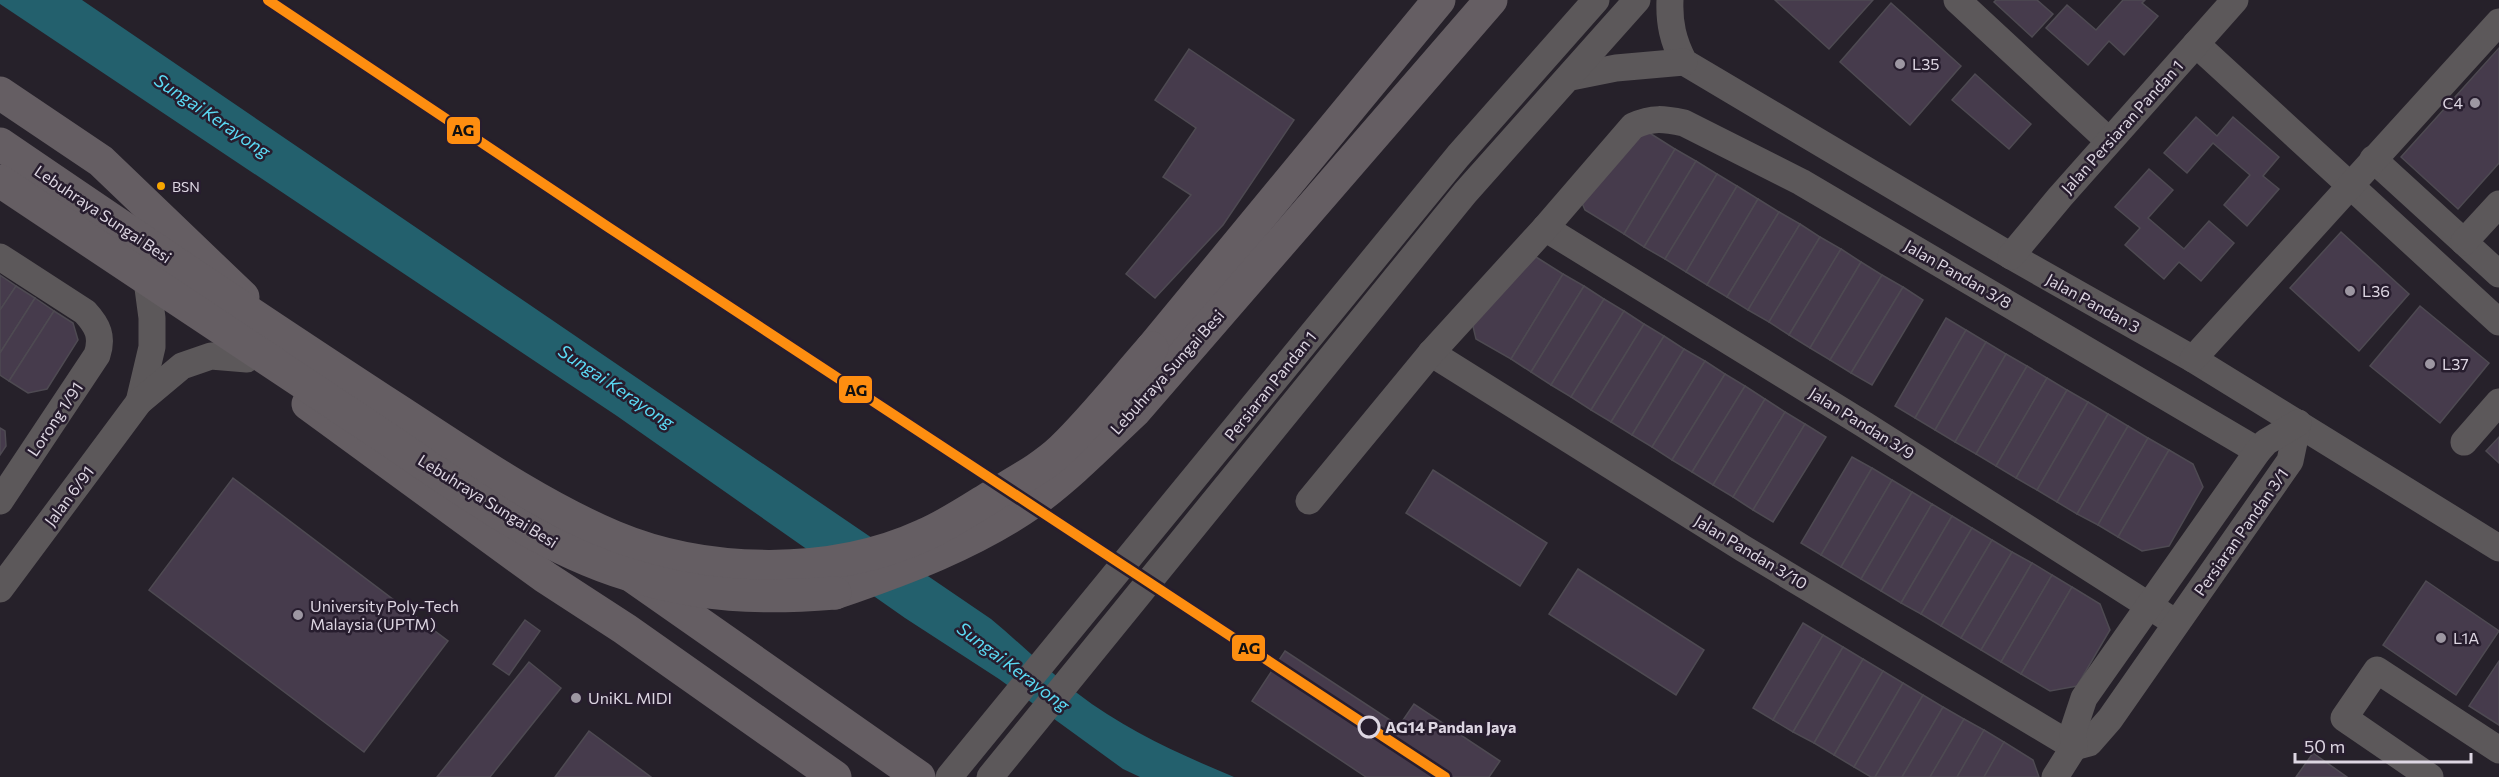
<svg xmlns="http://www.w3.org/2000/svg" width="2499" height="777" font-family="Commissioner,sans-serif">
<style>
.water{fill:#23606d}
.building{fill:#463b4c;stroke:#4e4a52;stroke-width:1.5}
.lines{fill:none;stroke-linecap:round;stroke-linejoin:round}
.minor{stroke:#5c585a;stroke-width:27}
.highway{stroke:#655e63;stroke-width:33}
.highway-bridge{stroke:#655e63;stroke-width:33}
.rail-1-casing{stroke:#271d2e;stroke-width:15}
.rail-1{stroke:#fe8e10;stroke-width:10}
.poi-dot{fill:#9d97a2;stroke:#271d2e;stroke-width:2}
.bus-dot{fill:#f7a600;stroke:#271d2e;stroke-width:2}
.stop-dot{fill:#271d2e;stroke:#ddd6e2;stroke-width:3}
.labels{text-anchor:middle;stroke-width:5;stroke-linejoin:round;paint-order:stroke}
.bus-label{font-size:14px;fill:#ddd6e2;stroke:#271d2e;text-anchor:start}
.poi-label{font-size:16px;fill:#ddd6e2;stroke:#271d2e;text-anchor:start}
.street-label{font-size:16px;fill:#ddd6e2;stroke:#271d2e}
.stop-label{font-size:16px;font-weight:bold;fill:#ddd6e2;stroke:#271d2e;text-anchor:start}
.water-label{font-size:18px;font-style:italic;fill:#5bdaf4;stroke:#271d2e}
.line-badge{stroke:#271d2e;stroke-width:2}
.pale-badge-label{font-size:16px;text-anchor:middle;font-weight:bold;fill:#111}
</style>
<rect width="100%" height="100%" fill="#26212a"/>
<path class="water" d="M 0,0 L 82,0 L 991,619 C 1020,643 1047,670 1077,693 C 1125,730 1179,754 1234,777 L 1140,777 L 1123,769 L 999,679 L 905,618 L 617,416 L 0,4 Z"/>
<g class="building">
<path d="M 1775,0 L 1873,0 L 1829,49 Z"/>
<path d="M 1996,0 L 2037,0 L 2053,14 L 2032,37 L 1994,2 Z"/>
<path d="M 2123,0 L 2145,0 L 2142,3 L 2158,16 L 2124,55 L 2109,41 L 2088,65 L 2046,28 L 2067,5 L 2096,30 Z"/>
<path d="M 1891,3 L 1961,66 L 1910,125 L 1840,62 Z"/>
<path d="M 2499,48 L 2499,163 L 2458,209 L 2401,157 Z"/>
<path d="M 1189,49 L 1294,120 L 1223,225 L 1155,298 L 1126,274 L 1191,195 L 1163,177 L 1196,128 L 1155,100 Z"/>
<path d="M 1975,74 L 2031,124 L 2009,149 L 1952,100 Z"/>
<path d="M 2196,117 L 2217,136 L 2233,117 L 2279,157 L 2263,176 L 2279,189 L 2247,226 L 2224,205 L 2250,175 L 2213,143 L 2187,173 L 2164,153 Z"/>
<path d="M 1648,132 L 1675,149 L 1624,234 L 1585,210 L 1579,196 L 1628,139 Z"/>
<path d="M 1675,149 L 1696,161 L 1644,247 L 1624,234 Z"/>
<path d="M 1696,161 L 1717,174 L 1665,259 L 1644,247 Z"/>
<path d="M 2149,169 L 2173,190 L 2148,218 L 2184,249 L 2209,221 L 2234,243 L 2201,281 L 2179,262 L 2164,279 L 2125,245 L 2140,228 L 2115,207 Z"/>
<path d="M 1717,174 L 1737,186 L 1686,272 L 1665,259 Z"/>
<path d="M 1737,186 L 1758,199 L 1707,285 L 1686,272 Z"/>
<path d="M 1758,199 L 1779,212 L 1727,297 L 1707,285 Z"/>
<path d="M 1779,212 L 1800,224 L 1748,310 L 1727,297 Z"/>
<path d="M 1800,224 L 1820,237 L 1769,322 L 1748,310 Z"/>
<path d="M 2341,232 L 2409,294 L 2359,351 L 2290,288 Z"/>
<path d="M 1820,237 L 1841,249 L 1789,335 L 1769,322 Z"/>
<path d="M 1841,249 L 1861,262 L 1810,348 L 1789,335 Z"/>
<path d="M 1536,257 L 1563,274 L 1511,359 L 1476,339 L 1471,318 Z"/>
<path d="M 1861,262 L 1882,275 L 1830,360 L 1810,348 Z"/>
<path d="M 1563,274 L 1584,286 L 1531,372 L 1511,359 Z"/>
<path d="M 0,275 L 16,286 L 0,310 Z"/>
<path d="M 1882,275 L 1903,287 L 1851,373 L 1830,360 Z"/>
<path d="M 16,286 L 35,298 L 0,353 L 0,310 Z"/>
<path d="M 1584,286 L 1604,299 L 1551,385 L 1531,372 Z"/>
<path d="M 1903,287 L 1923,300 L 1872,385 L 1851,373 Z"/>
<path d="M 35,298 L 54,311 L 9,381 L 0,375 L 0,353 Z"/>
<path d="M 1604,299 L 1624,311 L 1571,397 L 1551,385 Z"/>
<path d="M 2420,306 L 2489,363 L 2440,423 L 2370,366 Z"/>
<path d="M 54,311 L 73,323 L 78,340 L 47,389 L 28,393 L 9,381 Z"/>
<path d="M 1624,311 L 1644,324 L 1591,410 L 1571,397 Z"/>
<path d="M 1946,318 L 1966,330 L 1915,418 L 1895,406 Z"/>
<path d="M 1644,324 L 1664,336 L 1611,422 L 1591,410 Z"/>
<path d="M 1966,330 L 1986,342 L 1935,430 L 1915,418 Z"/>
<path d="M 1664,336 L 1684,349 L 1632,435 L 1611,422 Z"/>
<path d="M 1986,342 L 2006,354 L 1955,442 L 1935,430 Z"/>
<path d="M 1684,349 L 1705,361 L 1652,447 L 1632,435 Z"/>
<path d="M 2006,354 L 2027,366 L 1976,454 L 1955,442 Z"/>
<path d="M 1705,361 L 1725,374 L 1672,460 L 1652,447 Z"/>
<path d="M 2027,366 L 2047,378 L 1996,466 L 1976,454 Z"/>
<path d="M 1725,374 L 1745,386 L 1692,472 L 1672,460 Z"/>
<path d="M 2047,378 L 2067,390 L 2016,478 L 1996,466 Z"/>
<path d="M 1745,386 L 1765,399 L 1713,485 L 1692,472 Z"/>
<path d="M 2067,390 L 2088,402 L 2037,490 L 2016,478 Z"/>
<path d="M 1765,399 L 1785,412 L 1733,497 L 1713,485 Z"/>
<path d="M 2088,402 L 2108,414 L 2057,502 L 2037,490 Z"/>
<path d="M 1785,412 L 1805,424 L 1753,510 L 1733,497 Z"/>
<path d="M 2108,414 L 2128,426 L 2077,514 L 2057,502 Z"/>
<path d="M 1805,424 L 1826,437 L 1773,522 L 1753,510 Z"/>
<path d="M 2128,426 L 2148,438 L 2098,525 L 2077,514 Z"/>
<path d="M 0,428 L 5,431 L 6,446 L 0,455 Z"/>
<path d="M 2499,437 L 2499,463 L 2486,451 Z"/>
<path d="M 2148,438 L 2169,450 L 2118,537 L 2098,525 Z"/>
<path d="M 2169,450 L 2193,464 L 2203,487 L 2169,546 L 2142,551 L 2118,537 Z"/>
<path d="M 1852,457 L 1872,468 L 1821,555 L 1801,543 Z"/>
<path d="M 1872,468 L 1892,480 L 1841,567 L 1821,555 Z"/>
<path d="M 1433,470 L 1547,543 L 1520,586 L 1406,513 Z"/>
<path d="M 233,478 L 448,641 L 364,752 L 149,590 Z"/>
<path d="M 1892,480 L 1912,492 L 1861,579 L 1841,567 Z"/>
<path d="M 1912,492 L 1932,504 L 1881,591 L 1861,579 Z"/>
<path d="M 1932,504 L 1952,516 L 1901,603 L 1881,591 Z"/>
<path d="M 1952,516 L 1972,528 L 1921,614 L 1901,603 Z"/>
<path d="M 1972,528 L 1992,540 L 1941,626 L 1921,614 Z"/>
<path d="M 1992,540 L 2012,552 L 1961,638 L 1941,626 Z"/>
<path d="M 2012,552 L 2032,563 L 1981,650 L 1961,638 Z"/>
<path d="M 2032,563 L 2052,575 L 2001,662 L 1981,650 Z"/>
<path d="M 1578,569 L 1704,650 L 1676,695 L 1549,614 Z"/>
<path d="M 2052,575 L 2072,587 L 2021,674 L 2001,662 Z"/>
<path d="M 2426,581 L 2499,631 L 2456,695 L 2383,645 Z"/>
<path d="M 2072,587 L 2100,604 L 2110,630 L 2077,686 L 2050,691 L 2021,674 Z"/>
<path d="M 525,620 L 540,631 L 509,675 L 493,664 Z"/>
<path d="M 1803,623 L 1823,635 L 1773,720 L 1753,708 Z"/>
<path d="M 1823,635 L 1843,647 L 1793,732 L 1773,720 Z"/>
<path d="M 1843,647 L 1863,659 L 1814,743 L 1793,732 Z"/>
<path d="M 1285,651 L 1399,726 L 1414,704 L 1500,761 L 1489,777 L 1366,777 L 1252,701 Z"/>
<path d="M 1863,659 L 1883,671 L 1834,755 L 1814,743 Z"/>
<path d="M 2499,661 L 2499,725 L 2469,706 Z"/>
<path d="M 529,662 L 561,688 L 490,777 L 437,777 Z"/>
<path d="M 1883,671 L 1903,683 L 1854,767 L 1834,755 Z"/>
<path d="M 1903,683 L 1923,695 L 1875,777 L 1871,777 L 1854,767 Z"/>
<path d="M 1923,695 L 1943,707 L 1902,777 L 1875,777 Z"/>
<path d="M 1943,707 L 1964,719 L 1930,777 L 1902,777 Z"/>
<path d="M 1964,719 L 1984,730 L 1957,777 L 1930,777 Z"/>
<path d="M 1984,730 L 2004,742 L 1984,777 L 1957,777 Z"/>
<path d="M 589,731 L 651,777 L 555,777 Z"/>
<path d="M 2004,742 L 2033,760 L 2039,777 L 1984,777 Z"/>
<path d="M 2313,753 L 2347,777 L 2296,777 Z"/>
</g>
<g class="lines">
<g class="minor">
<path d="M 1670,0 C 1669,23 1673,41 1684,62 L 2011,256 L 2193,359 L 2499,548"/>
<path d="M 1957,0 L 2109,141"/>
<path d="M 2196,44 L 2499,322"/>
<path d="M 1571,77 L 1616,68 L 1684,62"/>
<path d="M 2373,159 L 2499,274"/>
<path d="M 1545,228 L 1865,425 L 2176,623"/>
<path d="M 2464,242 L 2499,204"/>
<path d="M 2011,256 L 2060,197 L 2235,0"/>
<path d="M 0,257 L 85,312 C 98,326 103,337 97,355 L 0,501"/>
<path d="M 1431,353 L 1744,549 L 2074,747"/>
<path d="M 2193,359 L 2499,22"/>
<path d="M 139,402 L 152,347 L 152,318 L 148,288"/>
<path d="M 2464,442 L 2499,402"/>
<path d="M 1309,501 L 1431,353 L 1545,228 L 1633,126 C 1653,117 1664,119 1684,123 L 1801,182 L 2258,451"/>
<path d="M 0,589 L 139,402 L 182,366 L 211,356 L 247,359"/>
<path d="M 2074,747 L 2089,743 L 2110,719 L 2290,461 L 2298,423"/>
<path d="M 949,777 L 1458,156 L 1596,0"/>
<path d="M 990,777 L 1465,193 L 1637,0"/>
<path d="M 2055,777 L 2074,747 L 2073,731 L 2084,698 L 2258,451 L 2266,442 L 2298,423"/>
<path d="M 2430,777 L 2344,718 L 2377,670 L 2499,750"/>
</g>
<g class="highway">
<path d="M 0,93 L 101,161 L 243,297"/>
<path d="M 1152,348 L 1439,0"/>
<path d="M 308,404 L 545,577 L 625,629 L 835,777"/>
<path d="M 632,576 L 919,777"/>
<path d="M 835,593 C 904,569 973,544 1033,502 C 1070,475 1102,442 1135,411 L 1491,0"/>
</g>
<g class="highway-bridge">
<path d="M 0,144 C 126,230 253,316 382,400 C 457,448 532,502 614,537 C 707,576 833,577 924,535 C 947,525 968,511 989,498 C 1013,483 1041,469 1062,449 C 1094,418 1122,382 1152,348"/>
<path d="M 0,181 C 125,264 249,347 374,430 C 454,483 535,546 627,574 C 699,597 760,599 835,593"/>
</g>
<g class="rail-1-casing">
<path id="rail-1" d="M 268,0 L 608,227 L 1445,777"/>
</g>
<use href="#rail-1" class="rail-1"/>
</g>
<g class="poi-dot">
<circle cx="1900" cy="64" r="6"/>
<circle cx="2475" cy="103" r="6"/>
<circle cx="2350" cy="291" r="6"/>
<circle cx="2430" cy="364" r="6"/>
<circle cx="298" cy="615" r="6"/>
<circle cx="2441" cy="638" r="6"/>
<circle cx="576" cy="698" r="6"/>
</g>
<circle class="bus-dot" cx="161" cy="186" r="5"/>
<circle class="stop-dot" cx="1369" cy="727" r="10"/>
<g class="labels">
<g class="bus-label">
<text x="172" y="192">BSN</text>
</g>
<g class="poi-label">
<text x="1912" y="70">L35</text>
<text x="2463" y="109" text-anchor="end">C4</text>
<text x="2362" y="297">L36</text>
<text x="2442" y="370">L37</text>
<text x="310" y="612">University Poly-Tech<tspan x="310" dy="18">Malaysia (UPTM)</tspan></text>
<text x="2453" y="644">L1A</text>
<text x="588" y="704">UniKL MIDI</text>
</g>
<g class="street-label">
<text transform="translate(2122 127) rotate(-48)" y="6">Jalan Persiaran Pandan 1</text>
<text transform="translate(103 214) rotate(34)" y="6">Lebuhraya Sungai Besi</text>
<text transform="translate(1958 274) rotate(30)" y="6">Jalan Pandan 3/8</text>
<text transform="translate(2093 303) rotate(29)" y="6">Jalan Pandan 3</text>
<text transform="translate(1167 372) rotate(-48)" y="6">Lebuhraya Sungai Besi</text>
<text transform="translate(1270 386) rotate(-51)" y="6">Persiaran Pandan 1</text>
<text transform="translate(55 419) rotate(-56)" y="6">Lorong 1/91</text>
<text transform="translate(1862 423) rotate(32)" y="6">Jalan Pandan 3/9</text>
<text transform="translate(69 496) rotate(-53)" y="6">Jalan 6/91</text>
<text transform="translate(488 501) rotate(32)" y="6">Lebuhraya Sungai Besi</text>
<text transform="translate(2241 532) rotate(-55)" y="6">Persiaran Pandan 3/1</text>
<text transform="translate(1751 552) rotate(31)" y="6">Jalan Pandan 3/10</text>
</g>
<g class="stop-label">
<text x="1385" y="733">AG14 Pandan Jaya</text>
</g>
<g class="water-label">
<text transform="translate(212 116) rotate(34)" y="6">Sungai Kerayong</text>
<text transform="translate(616 387) rotate(34)" y="6">Sungai Kerayong</text>
<text transform="translate(1013 667) rotate(37)" y="6">Sungai Kerayong</text>
</g>
</g>
<g class="line-badge">
<rect x="446" y="116" width="35" height="29" rx="6" fill="#fe8e10"/>
<rect x="838" y="375" width="35" height="29" rx="6" fill="#fe8e10"/>
<rect x="1231" y="634" width="35" height="28" rx="6" fill="#fe8e10"/>
</g>
<g class="pale-badge-label">
<text x="463" y="136">AG</text>
<text x="856" y="396">AG</text>
<text x="1249" y="654">AG</text>
</g>
<path d="M2295 753v9h176v-9" fill="none" stroke="#ddd6e2" stroke-width="3"/>
<text x="2304" y="753" font-size="18" fill="#ddd6e2" stroke="#271d2e" stroke-width="4.5" paint-order="stroke">50 m</text>
</svg>
